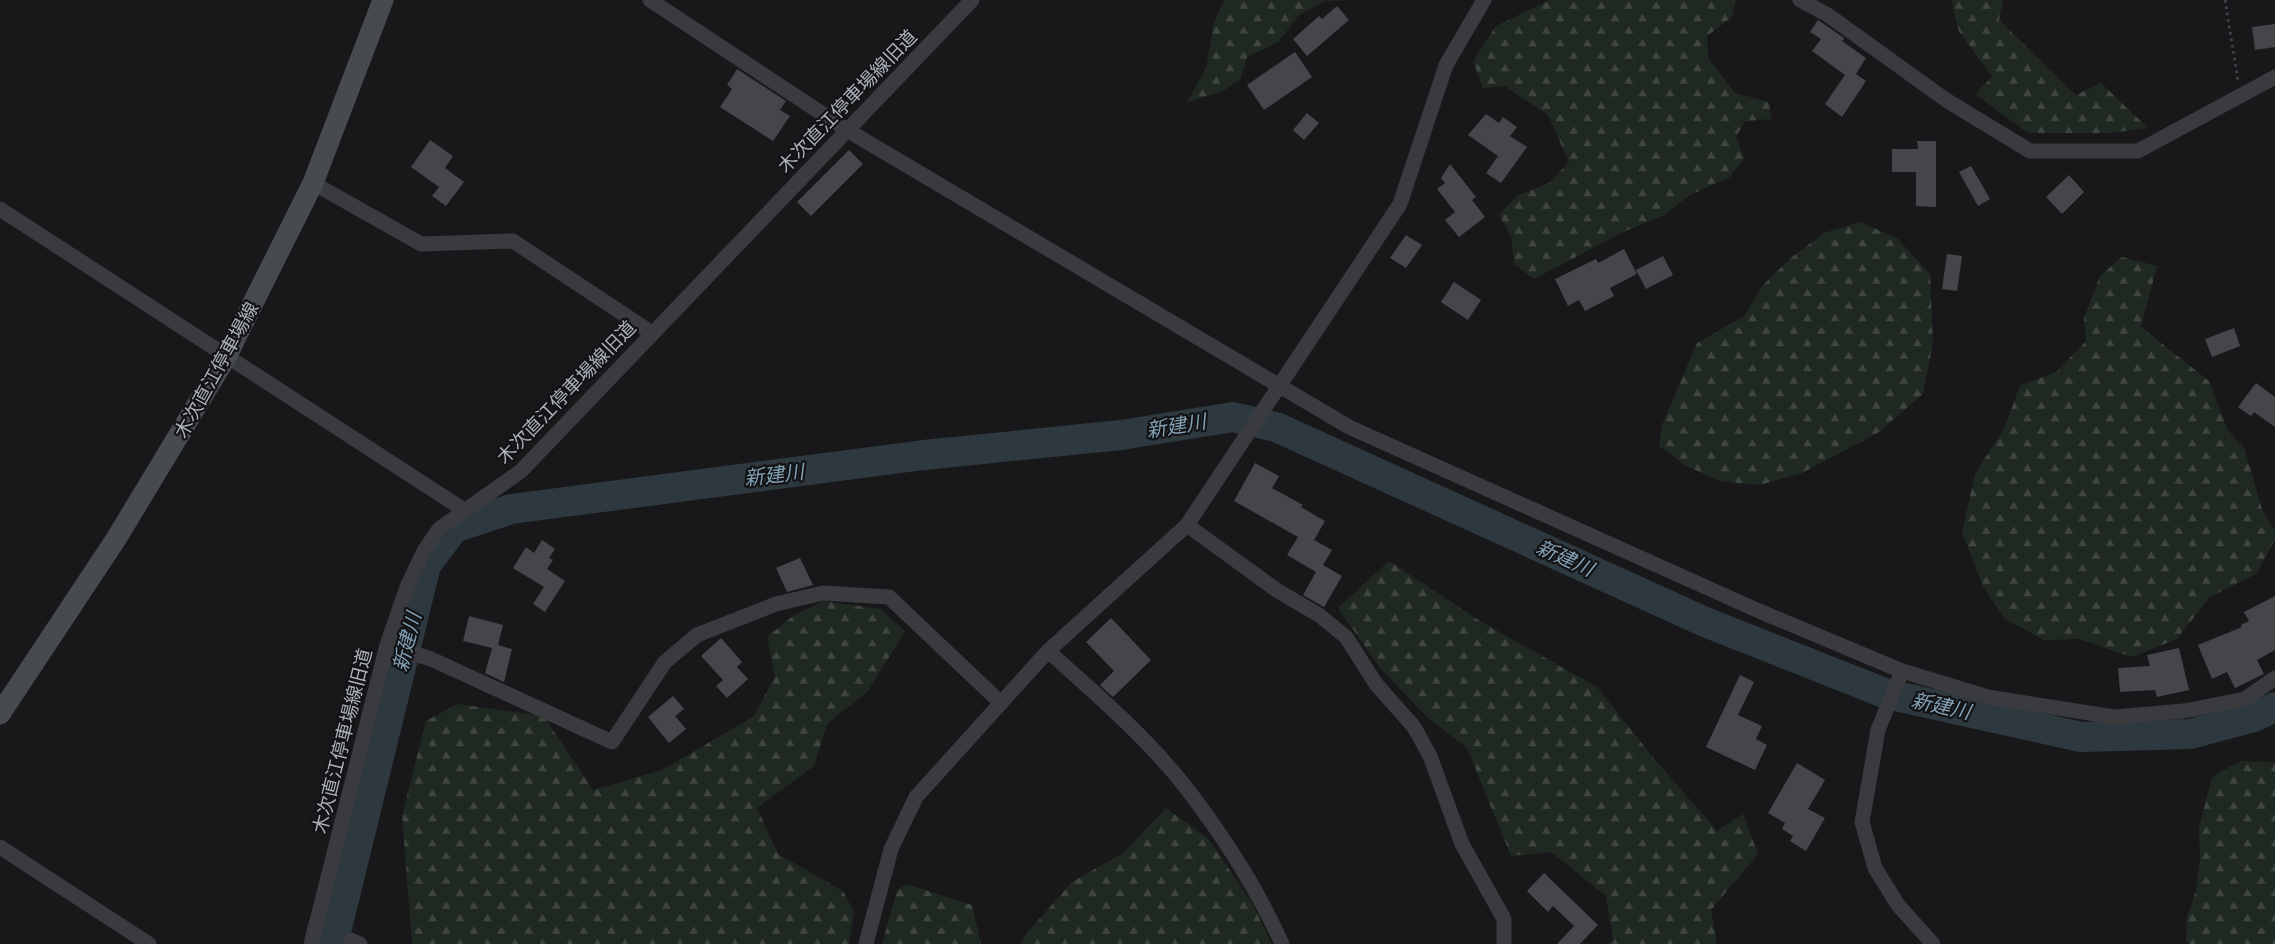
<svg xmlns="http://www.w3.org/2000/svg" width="2275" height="944" font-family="Karla,'Noto Sans JP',sans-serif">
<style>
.forest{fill:url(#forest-firs)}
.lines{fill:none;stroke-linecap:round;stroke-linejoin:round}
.river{stroke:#2e393f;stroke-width:30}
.building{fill:#45464a}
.path{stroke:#3f4246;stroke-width:3;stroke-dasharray:2.5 4;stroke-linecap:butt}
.minor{stroke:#393b3f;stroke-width:15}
.secondary{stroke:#474a4f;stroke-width:21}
.labels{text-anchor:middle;stroke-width:4.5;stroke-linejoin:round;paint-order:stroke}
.street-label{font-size:19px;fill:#abb0ba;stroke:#131315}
.water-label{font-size:20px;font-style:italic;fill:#82a1b5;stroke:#131315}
</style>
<defs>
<pattern id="forest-firs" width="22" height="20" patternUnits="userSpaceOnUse" patternTransform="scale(1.25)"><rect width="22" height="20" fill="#202921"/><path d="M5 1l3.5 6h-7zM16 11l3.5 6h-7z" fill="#3e463f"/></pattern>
</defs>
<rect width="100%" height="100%" fill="#18181a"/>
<g class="forest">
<path d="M 1224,0 L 1349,0 L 1325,1 L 1299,15 L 1278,42 L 1247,57 L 1240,80 L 1221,92 L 1187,102 L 1206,69 L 1214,22 Z"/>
<path d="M 1550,0 L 1736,0 L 1732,17 L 1707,36 L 1708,58 L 1735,93 L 1769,102 L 1771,119 L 1745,121 L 1736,137 L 1744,158 L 1730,177 L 1690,195 L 1665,215 L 1623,232 L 1534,279 L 1514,264 L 1511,236 L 1499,215 L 1517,196 L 1549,183 L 1569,162 L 1548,115 L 1505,86 L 1483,88 L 1473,61 L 1496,26 Z"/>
<path d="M 1951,0 L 2003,0 L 1999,20 L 2076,95 L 2101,83 L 2148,128 L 2110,133 L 2028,133 L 1975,94 L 1992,77 L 1959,31 Z"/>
<path d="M 1860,222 L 1897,238 L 1930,274 L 1933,343 L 1923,394 L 1879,432 L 1802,473 L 1760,485 L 1719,481 L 1685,465 L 1659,446 L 1662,425 L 1697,343 L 1744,316 L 1763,285 L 1792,257 L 1824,233 Z"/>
<path d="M 2122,257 L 2157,266 L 2141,327 L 2209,381 L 2228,431 L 2244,447 L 2262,509 L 2275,531 L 2275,540 L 2256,574 L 2210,597 L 2177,639 L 2132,657 L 2079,639 L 2044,640 L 2005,619 L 1983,587 L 1962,532 L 1975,474 L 2005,427 L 2020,385 L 2056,372 L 2086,341 L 2084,318 L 2100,276 Z"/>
<path d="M 1389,561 L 1480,621 L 1597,687 L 1652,756 L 1717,831 L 1743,814 L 1758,854 L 1711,910 L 1717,944 L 1608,944 L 1613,940 L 1606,896 L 1551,852 L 1511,856 L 1467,748 L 1429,719 L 1380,668 L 1338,608 Z"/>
<path d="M 823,601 L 880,609 L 905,631 L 868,691 L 827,724 L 814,766 L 757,808 L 778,854 L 843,891 L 854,912 L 849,944 L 412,944 L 402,815 L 426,721 L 457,704 L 544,716 L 593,790 L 662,770 L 753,717 L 775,677 L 767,637 L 793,616 Z"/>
<path d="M 2240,761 L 2275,762 L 2275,944 L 2189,944 L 2186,940 L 2187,917 L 2196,891 L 2200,859 L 2199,828 L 2212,777 Z"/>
<path d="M 1166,808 L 1208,838 L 1252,903 L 1272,944 L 1020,944 L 1027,933 L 1072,882 L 1123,853 Z"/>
<path d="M 906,884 L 972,905 L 981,944 L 882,944 L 897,891 Z"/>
</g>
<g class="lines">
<path class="river" d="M 333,944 L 426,565 L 454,528 L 511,509 L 924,455 L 1121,435 L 1233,417 L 1276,427 L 1705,622 L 1887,694 L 2081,737 L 2190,734 L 2254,717 L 2275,707"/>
</g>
<g class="building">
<path d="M 1337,6 L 1349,20 L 1307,56 L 1293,39 L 1319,16 L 1322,19 Z"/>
<path d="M 1818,20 L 1844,38 L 1842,41 L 1866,58 L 1856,74 L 1866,81 L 1842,117 L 1825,104 L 1845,75 L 1812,51 L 1821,39 L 1810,32 Z"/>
<path d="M 2275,24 L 2275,47 L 2255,50 L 2252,27 Z"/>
<path d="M 1295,52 L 1312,77 L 1264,110 L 1247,85 Z"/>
<path d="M 737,69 L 786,101 L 780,110 L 790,116 L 773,141 L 720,107 L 732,89 L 727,85 Z"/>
<path d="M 1307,113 L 1319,123 L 1304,140 L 1293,130 Z"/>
<path d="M 1486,114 L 1499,123 L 1503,117 L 1517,127 L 1510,136 L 1527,147 L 1501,183 L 1486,173 L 1498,156 L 1468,135 Z"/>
<path d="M 430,140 L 453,156 L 445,168 L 464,182 L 446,206 L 432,196 L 439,187 L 411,167 Z"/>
<path d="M 1917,141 L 1936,141 L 1936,207 L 1916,206 L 1916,172 L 1892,172 L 1892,149 L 1918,149 Z"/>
<path d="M 849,150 L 863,164 L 811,216 L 797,202 Z"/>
<path d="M 1450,164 L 1476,197 L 1472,200 L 1485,217 L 1459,237 L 1445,220 L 1455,212 L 1437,189 L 1445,183 L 1441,178 Z"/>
<path d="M 1971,166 L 1990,199 L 1978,206 L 1959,172 Z"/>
<path d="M 2069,175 L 2084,192 L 2062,214 L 2046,197 Z"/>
<path d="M 1406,235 L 1422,245 L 1406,268 L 1390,258 Z"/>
<path d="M 1624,249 L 1637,274 L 1610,288 L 1614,296 L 1585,311 L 1579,300 L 1568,306 L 1555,279 L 1596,259 L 1598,263 Z"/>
<path d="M 1947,254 L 1962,256 L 1957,291 L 1942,289 Z"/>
<path d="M 1663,256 L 1673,275 L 1646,289 L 1636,270 Z"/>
<path d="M 1454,282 L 1481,300 L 1468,320 L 1441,302 Z"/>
<path d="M 2234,328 L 2240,346 L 2212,357 L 2205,339 Z"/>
<path d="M 2256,383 L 2275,397 L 2275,427 L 2254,412 L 2251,416 L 2238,407 Z"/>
<path d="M 1255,463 L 1279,476 L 1272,488 L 1303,505 L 1301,507 L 1325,521 L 1314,540 L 1332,550 L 1323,565 L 1342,576 L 1324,607 L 1303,595 L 1316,572 L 1287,555 L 1298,537 L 1234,501 Z"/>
<path d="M 542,540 L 555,549 L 549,558 L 553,560 L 547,569 L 565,581 L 545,612 L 533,604 L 544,587 L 513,568 L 526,547 L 534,553 Z"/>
<path d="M 800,558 L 813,585 L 787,592 L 776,568 Z"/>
<path d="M 2275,596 L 2275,650 L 2257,660 L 2264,674 L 2235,688 L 2227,672 L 2212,679 L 2198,645 L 2242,627 L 2241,625 L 2249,621 L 2244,612 Z"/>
<path d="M 469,616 L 503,625 L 498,645 L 512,649 L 504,682 L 485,673 L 492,648 L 463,641 Z"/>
<path d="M 1111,618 L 1151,660 L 1113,697 L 1100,685 L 1114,671 L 1086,642 Z"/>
<path d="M 721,638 L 742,662 L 737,667 L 748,679 L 727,698 L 716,686 L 723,680 L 701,656 Z"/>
<path d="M 2179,648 L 2189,690 L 2157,697 L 2155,690 L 2120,692 L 2118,668 L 2150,666 L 2147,655 Z"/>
<path d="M 1740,675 L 1754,682 L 1738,715 L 1762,726 L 1756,739 L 1767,745 L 1755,770 L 1706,747 Z"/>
<path d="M 673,696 L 684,709 L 675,716 L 686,729 L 669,743 L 648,717 Z"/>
<path d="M 1797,763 L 1825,780 L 1808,809 L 1825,818 L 1806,851 L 1790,841 L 1793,836 L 1782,829 L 1785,823 L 1768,813 Z"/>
<path d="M 1544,873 L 1598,925 L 1580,944 L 1557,944 L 1574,926 L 1553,906 L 1548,912 L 1527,891 Z"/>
</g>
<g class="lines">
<path class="path" d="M 2225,0 L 2238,81"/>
<g class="minor">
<path d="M 650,0 L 847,130 L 1349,427 L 1759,611 L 1902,671 L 1988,697 L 2114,717 L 2184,711 L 2245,699 L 2275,678"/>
<path d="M 1800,0 L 1828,15 L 1946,100 L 2030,151 L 2138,151 L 2275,77"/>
<path d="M 313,183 L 421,244 L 513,241 L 652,333"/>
<path d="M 0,209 L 464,510"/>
<path d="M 1187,525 L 1278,591 L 1319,615 L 1346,637 L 1376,684 L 1414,727 L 1430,756 L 1462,844 L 1504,919 L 1504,944"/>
<path d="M 387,645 L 431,659 L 612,742 L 665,662 L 697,635 L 776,604 L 823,593 L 889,597 L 1001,703"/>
<path d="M 1048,651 C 1095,693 1145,736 1184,785 C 1222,834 1257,888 1282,944"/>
<path d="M 1902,671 L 1878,730 L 1862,822 L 1875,868 L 1898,905 L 1933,944"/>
<path d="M 0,847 L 149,944"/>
<path d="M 351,940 L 360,944"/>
<path d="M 311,944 L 387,645 L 407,587 L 424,551 L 439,529 L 521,471 L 972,0"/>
<path d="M 866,944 L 891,849 L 916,797 L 1048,651 L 1187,525 L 1400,204 L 1446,65 L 1484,0"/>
</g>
<path class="secondary" d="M 0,714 L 116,539 L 226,357 L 313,183 L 383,0"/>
</g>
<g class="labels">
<g class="street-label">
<text transform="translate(847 101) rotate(-46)" y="7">木次直江停車場線旧道</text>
<text transform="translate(216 370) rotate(-61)" y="7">木次直江停車場線</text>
<text transform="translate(566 392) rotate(-46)" y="7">木次直江停車場線旧道</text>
<text transform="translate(342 741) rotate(-76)" y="7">木次直江停車場線旧道</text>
</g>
<g class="water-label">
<text transform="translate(1176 426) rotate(-9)" y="7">新建川</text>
<text transform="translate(774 475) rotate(-7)" y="7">新建川</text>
<text transform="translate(1565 558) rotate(24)" y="7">新建川</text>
<text transform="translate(407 642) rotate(-76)" y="7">新建川</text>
<text transform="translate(1941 706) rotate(12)" y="7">新建川</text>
</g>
</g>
</svg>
